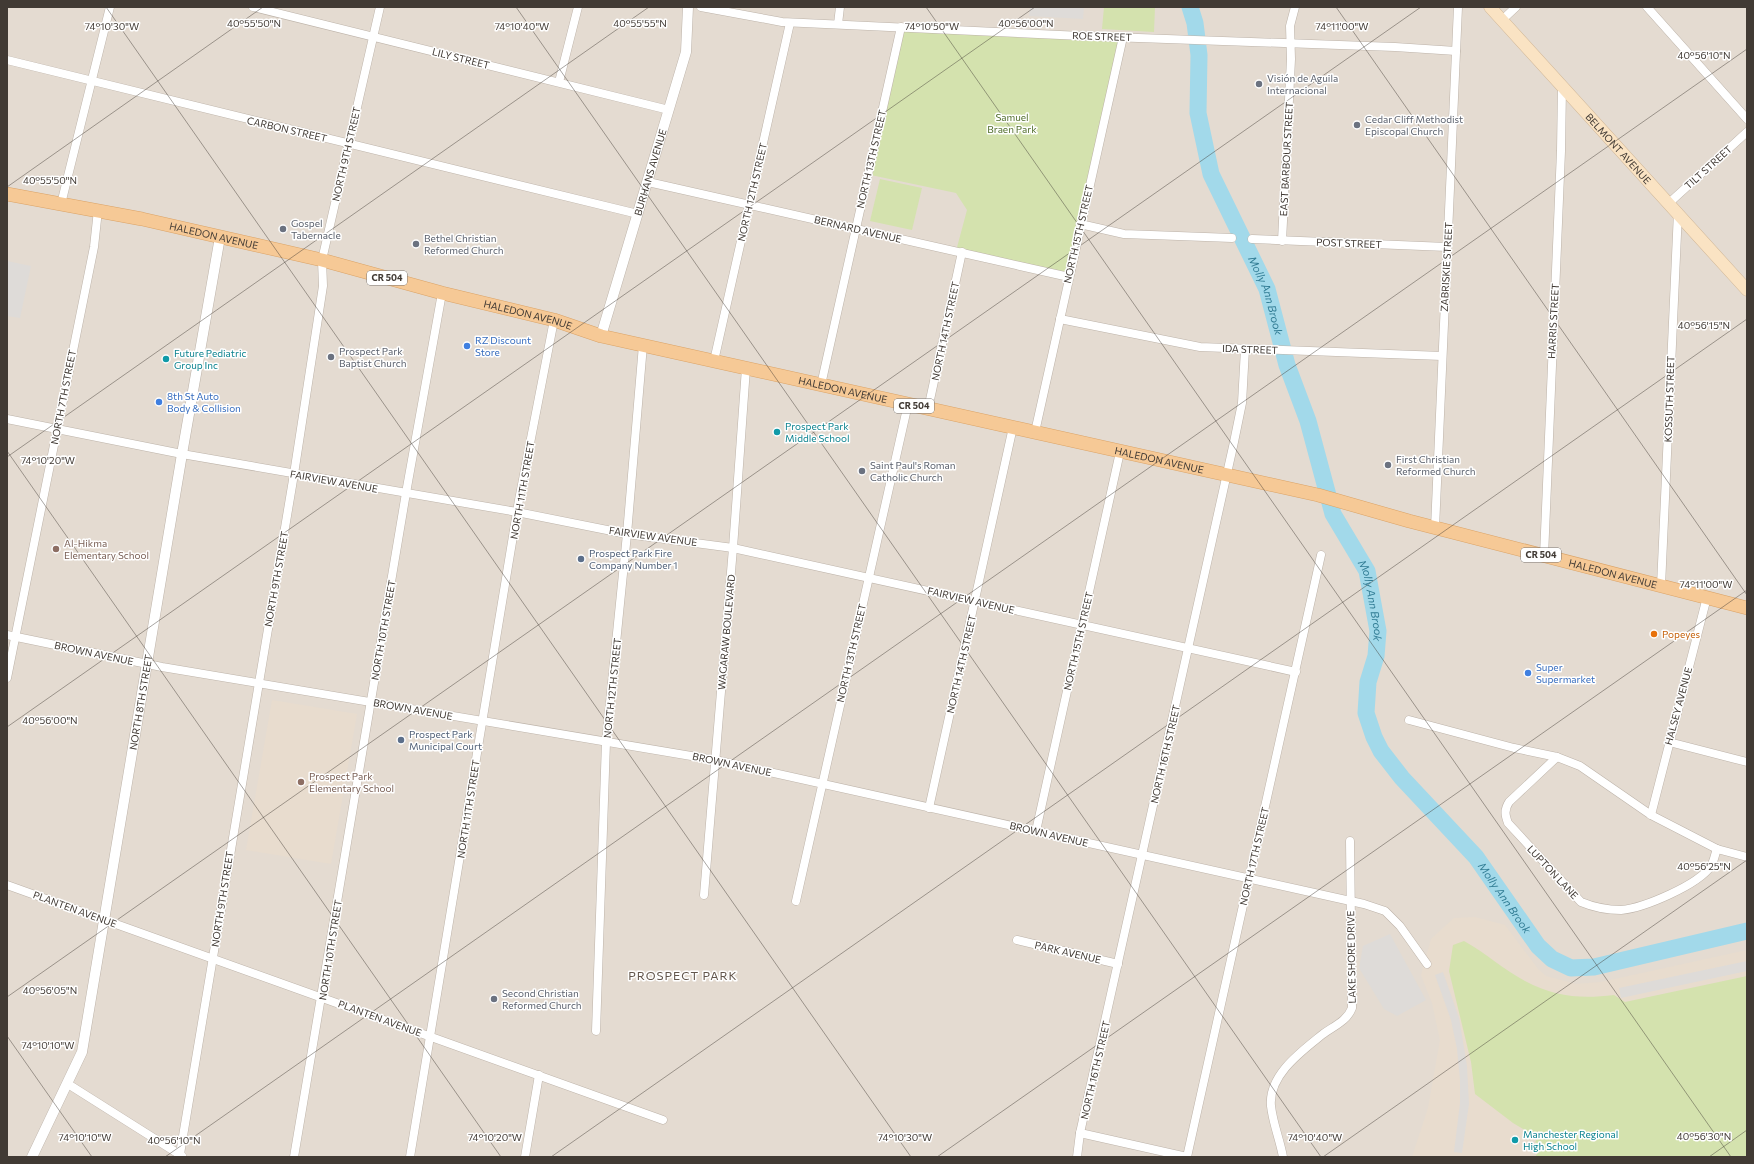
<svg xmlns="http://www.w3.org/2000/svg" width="1754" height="1164" font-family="Commissioner,sans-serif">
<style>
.residential{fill:#e4dbd1}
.education{fill:#e8dcce}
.green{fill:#d4e2ae}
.parking{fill:#dedbd8}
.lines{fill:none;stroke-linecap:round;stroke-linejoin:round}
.river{stroke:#a2d9ea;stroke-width:17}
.minor-casing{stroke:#bdb3a9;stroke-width:9}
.tertiary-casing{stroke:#bdb3a9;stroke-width:11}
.secondary-casing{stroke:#d0b798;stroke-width:13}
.primary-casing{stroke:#daa367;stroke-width:14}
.minor{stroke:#fff;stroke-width:8}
.tertiary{stroke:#fff;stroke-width:10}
.secondary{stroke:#fae3c3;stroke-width:12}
.primary{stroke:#f6c996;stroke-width:13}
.ticks{fill:none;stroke:#413a34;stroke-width:1;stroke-opacity:0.45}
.worship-dot{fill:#6b7280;stroke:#fff;stroke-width:1.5}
.shop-dot{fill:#3f7fe0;stroke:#fff;stroke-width:1.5}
.culture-dot{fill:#0f9aa8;stroke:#fff;stroke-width:1.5}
.education-dot{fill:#8d6e63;stroke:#fff;stroke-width:1.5}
.service-dot{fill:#5c6f8a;stroke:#fff;stroke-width:1.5}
.food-dot{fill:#e8710a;stroke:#fff;stroke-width:1.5}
.labels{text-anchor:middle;stroke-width:3;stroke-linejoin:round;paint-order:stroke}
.shield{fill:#fff;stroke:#7a7571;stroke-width:1}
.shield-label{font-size:9px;font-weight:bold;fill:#413a34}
.street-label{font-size:10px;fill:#413a34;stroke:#fff}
.worship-label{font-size:10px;fill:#5b616d;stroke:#fff;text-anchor:start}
.park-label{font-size:10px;fill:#516e2c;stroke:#fff}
.shop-label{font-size:10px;fill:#366cbe;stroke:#fff;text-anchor:start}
.culture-label{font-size:10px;fill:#0d838f;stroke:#fff;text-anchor:start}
.education-label{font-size:10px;fill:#785e54;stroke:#fff;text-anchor:start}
.service-label{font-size:10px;fill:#4e5e75;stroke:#fff;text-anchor:start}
.food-label{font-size:10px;fill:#c56008;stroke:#fff;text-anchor:start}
.water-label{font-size:11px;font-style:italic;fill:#327d95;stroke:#fff}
.quarter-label{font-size:12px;letter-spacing:1px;fill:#63564c;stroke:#fff}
.ticks-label{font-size:10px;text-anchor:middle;fill:#413a34;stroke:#fff;stroke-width:3;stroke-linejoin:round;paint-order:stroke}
</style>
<rect width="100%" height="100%" fill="#f0eae3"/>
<rect class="residential" x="7" y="7" width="1740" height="1150"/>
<g class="education">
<path d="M 272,700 L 357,714 L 331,864 L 246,850 Z"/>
<path d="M 1475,917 L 1505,925 L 1538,969 L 1546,976 L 1576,984 L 1601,982 L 1747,950 L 1747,1157 L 1412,1157 L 1428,1108 L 1440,1040 L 1432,1003 L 1421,975 L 1431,939 L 1454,918 Z"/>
</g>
<g class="green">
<path d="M 1104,7 L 1155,7 L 1154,32 L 1102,29 Z"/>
<path d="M 898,27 L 1122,38 L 1069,277 L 956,251 L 967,210 L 956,193 L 866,174 Z"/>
<path d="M 880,179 L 922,188 L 912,230 L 870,221 Z"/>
<path d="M 1464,941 C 1486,953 1504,970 1525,981 C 1555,997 1581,999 1614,995 L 1625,1002 L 1747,976 L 1747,1157 L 1535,1157 L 1542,1146 L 1535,1142 L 1538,1138 L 1513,1123 L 1475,1094 L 1471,1062 L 1449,971 L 1453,945 Z"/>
</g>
<g class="parking">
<path d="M 1030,7 L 1084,7 L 1083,19 L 1029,16 Z"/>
<path d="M 7,261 L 31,266 L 20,318 L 7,316 Z"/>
<path d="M 1390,934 L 1426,1000 L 1397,1016 L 1384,1009 L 1359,968 L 1363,946 Z"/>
<path d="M 1747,961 L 1747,971 L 1621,998 L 1619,988 Z"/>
<path d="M 1443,972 L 1459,1018 L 1467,1066 L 1469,1104 L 1462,1153 L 1454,1152 L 1460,1103 L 1460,1080 L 1457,1049 L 1451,1020 L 1435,975 Z"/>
</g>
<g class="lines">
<path class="river" id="s1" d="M 1190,7 L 1195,23 L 1199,55 L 1198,113 L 1211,174 L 1267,289 L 1287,365 L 1308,421 L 1333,514 L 1367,571 L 1378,631 L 1376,656 L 1368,682 L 1366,713 L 1374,737 L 1381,751 L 1402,778 L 1476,857 L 1538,946 L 1552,959 L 1571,968 L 1594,967 L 1747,931"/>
<g class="minor-casing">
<g id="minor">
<path d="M 253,7 L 669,110"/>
<path d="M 701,7 L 782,22 L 1082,36 L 1395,47 L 1456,51"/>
<path d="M 1647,7 L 1747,119"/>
<path d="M 1502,20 L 1516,7"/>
<path d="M 838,24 L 840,7"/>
<path d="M 7,60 L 638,214"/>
<path d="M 559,82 L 578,7"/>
<path d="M 648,182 L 1069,277"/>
<path d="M 1669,203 L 1747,132"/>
<path d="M 61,204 L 110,7"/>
<path d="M 1080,224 L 1124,234 L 1232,238"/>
<path d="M 1252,239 L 1447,247"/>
<path d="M 1282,241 L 1291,59 L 1290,26 L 1295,7"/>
<path d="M 1060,319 L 1200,347 L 1442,356"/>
<path d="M 714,361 L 790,23"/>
<path d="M 821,385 L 901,27"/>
<path d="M 928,409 L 962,252"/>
<path d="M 7,419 L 182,454 L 517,512 L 627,534 L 733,548 L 1296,672"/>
<path d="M 1035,432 L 1123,37"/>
<path d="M 1435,528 L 1458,7"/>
<path d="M 1544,556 L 1561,151 L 1562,86"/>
<path d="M 1661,586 L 1678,212"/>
<path d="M 7,635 L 162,667 L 715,760 L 1364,904 L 1385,911 L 1400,926 L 1427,964"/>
<path d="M 7,678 L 94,247 L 98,210"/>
<path d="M 1409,720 L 1514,748 L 1557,757 L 1580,766 L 1651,815 L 1717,849 L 1747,857"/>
<path d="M 1669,742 L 1747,762"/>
<path d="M 1557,757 L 1509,802 C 1504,810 1505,815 1508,823 L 1581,902 C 1593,907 1608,910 1621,910 C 1644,908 1698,885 1711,866 C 1714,861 1715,854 1717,849"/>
<path d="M 929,808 L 1013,427"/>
<path d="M 1651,815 L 1707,597"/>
<path d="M 1036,831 L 1120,452"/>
<path d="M 7,885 L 663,1120"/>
<path d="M 704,895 L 733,548 L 746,368"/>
<path d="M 796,901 L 908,404"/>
<path d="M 1017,940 L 1118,964"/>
<path d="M 596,1031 L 606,742 L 627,534 L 643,345"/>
<path d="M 68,1084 L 182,1156"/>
<path d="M 1080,1133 L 1187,1157"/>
<path d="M 180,1154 L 294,474 L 323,286 L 322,260 L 380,7"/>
<path d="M 294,1157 L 406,493 L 442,293"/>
<path d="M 410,1157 L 519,500 L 554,320"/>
<path d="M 525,1157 L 539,1075"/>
<path d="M 1077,1157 L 1080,1133 L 1234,442 L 1242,403 L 1245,349"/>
<path d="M 1187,1157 L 1321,555"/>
<path d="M 1283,1157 C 1280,1140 1273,1124 1271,1106 C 1268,1075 1302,1051 1323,1034 C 1334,1026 1347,1021 1352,1008 L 1350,841"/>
</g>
</g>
<g class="tertiary-casing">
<g id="tertiary">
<path id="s2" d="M 601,336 L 686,52 L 688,7"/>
<path id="s3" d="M 32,1157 L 82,1052 L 182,454 L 220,237"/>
</g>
</g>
<g class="secondary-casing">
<g id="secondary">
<path id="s4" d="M 1490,7 L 1747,290"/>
</g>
</g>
<g class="primary-casing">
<g id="primary">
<path id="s5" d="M 7,194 L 142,219 L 322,260 L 442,293 L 554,320 L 601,336 L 1318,495 L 1409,521 L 1747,608"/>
</g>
</g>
<use href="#minor" class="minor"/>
<use href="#tertiary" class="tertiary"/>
<use href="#secondary" class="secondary"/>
<use href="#primary" class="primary"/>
</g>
<path class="ticks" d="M 106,7 L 911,1157M 516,7 L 1321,1157M 926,7 L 1731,1157M 1336,7 L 1747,595M 1745,7 L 1747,9M 7,187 L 263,7M 7,451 L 501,1157M 7,457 L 649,7M 7,727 L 1035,7M 7,997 L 1421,7M 7,1036 L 92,1157M 165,1157 L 1747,49M 551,1157 L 1747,319M 937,1157 L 1747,590M 1323,1157 L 1747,860M 1709,1157 L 1747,1130"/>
<g class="worship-dot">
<circle cx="1259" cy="84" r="4"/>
<circle cx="1357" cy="125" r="4"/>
<circle cx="283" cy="229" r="4"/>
<circle cx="416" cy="244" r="4"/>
<circle cx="331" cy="357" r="4"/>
<circle cx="1388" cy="465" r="4"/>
<circle cx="862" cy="471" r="4"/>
<circle cx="494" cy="999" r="4"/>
</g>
<g class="shop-dot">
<circle cx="467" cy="346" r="4"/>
<circle cx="159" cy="402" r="4"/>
<circle cx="1528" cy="673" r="4"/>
</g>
<g class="culture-dot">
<circle cx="166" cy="359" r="4"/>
<circle cx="777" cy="432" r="4"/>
<circle cx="1515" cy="1140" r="4"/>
</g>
<g class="education-dot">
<circle cx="56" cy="549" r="4"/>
<circle cx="301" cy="782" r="4"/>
</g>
<g class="service-dot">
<circle cx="581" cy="559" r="4"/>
<circle cx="401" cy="740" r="4"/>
</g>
<circle class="food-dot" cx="1654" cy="634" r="4"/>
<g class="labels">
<g class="shield">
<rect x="367" y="271" width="40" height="14" rx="3"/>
<rect x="894" y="399" width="40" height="14" rx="3"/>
<rect x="1521" y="548" width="40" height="14" rx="3"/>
</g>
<g class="shield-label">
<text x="387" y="281">CR 504</text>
<text x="914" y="409">CR 504</text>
<text x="1541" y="558">CR 504</text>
</g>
<g class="street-label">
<text transform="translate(1102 36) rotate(2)" y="4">ROE STREET</text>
<text transform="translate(461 58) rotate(14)" y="4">LILY STREET</text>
<text transform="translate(287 129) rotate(13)" y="4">CARBON STREET</text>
<text dy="4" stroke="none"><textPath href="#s4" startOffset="191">BELMONT AVENUE</textPath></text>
<text transform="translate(346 154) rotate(-77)" y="4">NORTH 9TH STREET</text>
<text transform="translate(871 159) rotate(-77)" y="4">NORTH 13TH STREET</text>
<text transform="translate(1286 159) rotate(-87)" y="4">EAST BARBOUR STREET</text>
<text transform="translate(1708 167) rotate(-42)" y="4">TILT STREET</text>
<text dy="4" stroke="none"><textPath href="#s2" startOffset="171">BURHANS AVENUE</textPath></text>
<text transform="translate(752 192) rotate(-77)" y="4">NORTH 12TH STREET</text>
<text transform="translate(858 229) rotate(13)" y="4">BERNARD AVENUE</text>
<text transform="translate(1078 234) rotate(-77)" y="4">NORTH 15TH STREET</text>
<text dy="4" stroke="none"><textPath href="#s5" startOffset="211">HALEDON AVENUE</textPath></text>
<text transform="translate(1349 243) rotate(2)" y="4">POST STREET</text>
<text transform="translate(1446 267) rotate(-87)" y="4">ZABRISKIE STREET</text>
<text dy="4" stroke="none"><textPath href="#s5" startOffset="535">HALEDON AVENUE</textPath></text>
<text transform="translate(1553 321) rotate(-87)" y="4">HARRIS STREET</text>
<text transform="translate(945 331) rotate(-78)" y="4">NORTH 14TH STREET</text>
<text transform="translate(1250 349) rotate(2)" y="4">IDA STREET</text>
<text dy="4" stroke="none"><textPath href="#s5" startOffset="859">HALEDON AVENUE</textPath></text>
<text transform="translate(63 397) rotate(-79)" y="4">NORTH 7TH STREET</text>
<text transform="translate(1669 399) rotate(-88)" y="4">KOSSUTH STREET</text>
<text dy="4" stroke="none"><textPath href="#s5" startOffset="1183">HALEDON AVENUE</textPath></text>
<text transform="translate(334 481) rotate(10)" y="4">FAIRVIEW AVENUE</text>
<text transform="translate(522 490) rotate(-80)" y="4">NORTH 11TH STREET</text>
<text transform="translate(653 536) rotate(8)" y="4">FAIRVIEW AVENUE</text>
<text dy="4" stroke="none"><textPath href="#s5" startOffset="1651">HALEDON AVENUE</textPath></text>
<text transform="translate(276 579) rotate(-80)" y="4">NORTH 9TH STREET</text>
<text transform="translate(971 600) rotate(13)" y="4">FAIRVIEW AVENUE</text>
<text transform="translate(383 630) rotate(-80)" y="4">NORTH 10TH STREET</text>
<text transform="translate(726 632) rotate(-85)" y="4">WAGARAW BOULEVARD</text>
<text transform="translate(1078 641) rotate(-77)" y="4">NORTH 15TH STREET</text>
<text transform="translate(94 653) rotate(12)" y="4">BROWN AVENUE</text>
<text transform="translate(851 653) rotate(-77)" y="4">NORTH 13TH STREET</text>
<text transform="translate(961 664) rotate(-77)" y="4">NORTH 14TH STREET</text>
<text transform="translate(612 688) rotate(-84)" y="4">NORTH 12TH STREET</text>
<text dy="4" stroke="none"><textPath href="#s3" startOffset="471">NORTH 8TH STREET</textPath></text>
<text transform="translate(1678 706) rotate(-75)" y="4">HALSEY AVENUE</text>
<text transform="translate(413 709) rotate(10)" y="4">BROWN AVENUE</text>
<text transform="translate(1165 754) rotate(-77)" y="4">NORTH 16TH STREET</text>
<text transform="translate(732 764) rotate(12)" y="4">BROWN AVENUE</text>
<text transform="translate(468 809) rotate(-81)" y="4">NORTH 11TH STREET</text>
<text transform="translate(1049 834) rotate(13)" y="4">BROWN AVENUE</text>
<text transform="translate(1254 856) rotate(-77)" y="4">NORTH 17TH STREET</text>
<text transform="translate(1553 872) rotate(47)" y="4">LUPTON LANE</text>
<text transform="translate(222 899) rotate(-81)" y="4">NORTH 9TH STREET</text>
<text transform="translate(75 909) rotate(20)" y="4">PLANTEN AVENUE</text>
<text transform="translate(330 950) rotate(-81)" y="4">NORTH 10TH STREET</text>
<text transform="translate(1068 952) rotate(13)" y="4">PARK AVENUE</text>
<text transform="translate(1351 957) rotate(-91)" y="4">LAKE SHORE DRIVE</text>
<text transform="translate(380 1018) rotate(20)" y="4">PLANTEN AVENUE</text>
<text transform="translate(1095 1070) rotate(-77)" y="4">NORTH 16TH STREET</text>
</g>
<g class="worship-label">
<text x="1267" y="82">Visión de Aguila<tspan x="1267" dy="12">Internacional</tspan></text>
<text x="1365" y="123">Cedar Cliff Methodist<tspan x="1365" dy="12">Episcopal Church</tspan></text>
<text x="291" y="227">Gospel<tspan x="291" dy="12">Tabernacle</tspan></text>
<text x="424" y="242">Bethel Christian<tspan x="424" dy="12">Reformed Church</tspan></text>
<text x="339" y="355">Prospect Park<tspan x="339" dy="12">Baptist Church</tspan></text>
<text x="1396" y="463">First Christian<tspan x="1396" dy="12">Reformed Church</tspan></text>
<text x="870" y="469">Saint Paul's Roman<tspan x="870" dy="12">Catholic Church</tspan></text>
<text x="502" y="997">Second Christian<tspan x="502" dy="12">Reformed Church</tspan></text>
</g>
<g class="park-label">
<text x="1012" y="121">Samuel<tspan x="1012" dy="12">Braen Park</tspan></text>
</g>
<g class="shop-label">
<text x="475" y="344">RZ Discount<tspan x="475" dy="12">Store</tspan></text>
<text x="167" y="400">8th St Auto<tspan x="167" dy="12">Body &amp; Collision</tspan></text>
<text x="1536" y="671">Super<tspan x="1536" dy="12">Supermarket</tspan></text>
</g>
<g class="culture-label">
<text x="174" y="357">Future Pediatric<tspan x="174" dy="12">Group Inc</tspan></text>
<text x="785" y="430">Prospect Park<tspan x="785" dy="12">Middle School</tspan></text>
<text x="1523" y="1138">Manchester Regional<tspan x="1523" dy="12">High School</tspan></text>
</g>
<g class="education-label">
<text x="64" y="547">Al-Hikma<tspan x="64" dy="12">Elementary School</tspan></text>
<text x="309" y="780">Prospect Park<tspan x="309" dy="12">Elementary School</tspan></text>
</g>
<g class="service-label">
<text x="589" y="557">Prospect Park Fire<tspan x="589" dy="12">Company Number 1</tspan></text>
<text x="409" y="738">Prospect Park<tspan x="409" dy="12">Municipal Court</tspan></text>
</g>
<g class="food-label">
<text x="1662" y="638">Popeyes</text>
</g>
<g class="water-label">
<text dy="4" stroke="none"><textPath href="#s1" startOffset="303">Molly Ann Brook</textPath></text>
<text dy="4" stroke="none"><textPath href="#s1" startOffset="628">Molly Ann Brook</textPath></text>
<text dy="4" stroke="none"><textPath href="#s1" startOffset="976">Molly Ann Brook</textPath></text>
</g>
<g class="quarter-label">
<text x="683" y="980">PROSPECT PARK</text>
</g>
</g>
<g class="ticks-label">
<text x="254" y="27">40°55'50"N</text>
<text x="640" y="27">40°55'55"N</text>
<text x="1026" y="27">40°56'00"N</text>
<text x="112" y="30">74°10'30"W</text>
<text x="522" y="30">74°10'40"W</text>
<text x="932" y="30">74°10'50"W</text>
<text x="1342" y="30">74°11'00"W</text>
<text x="1704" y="59">40°56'10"N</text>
<text x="50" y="184">40°55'50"N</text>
<text x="1704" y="329">40°56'15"N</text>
<text x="48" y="464">74°10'20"W</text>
<text x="1706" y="588">74°11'00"W</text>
<text x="50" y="724">40°56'00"N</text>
<text x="1704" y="870">40°56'25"N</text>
<text x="50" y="994">40°56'05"N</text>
<text x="48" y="1049">74°10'10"W</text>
<text x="1704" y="1140">40°56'30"N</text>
<text x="85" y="1141">74°10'10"W</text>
<text x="495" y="1141">74°10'20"W</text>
<text x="905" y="1141">74°10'30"W</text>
<text x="1315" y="1141">74°10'40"W</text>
<text x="174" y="1144">40°56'10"N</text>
</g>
<rect width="1754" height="1164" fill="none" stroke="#413a34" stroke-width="16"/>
</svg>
